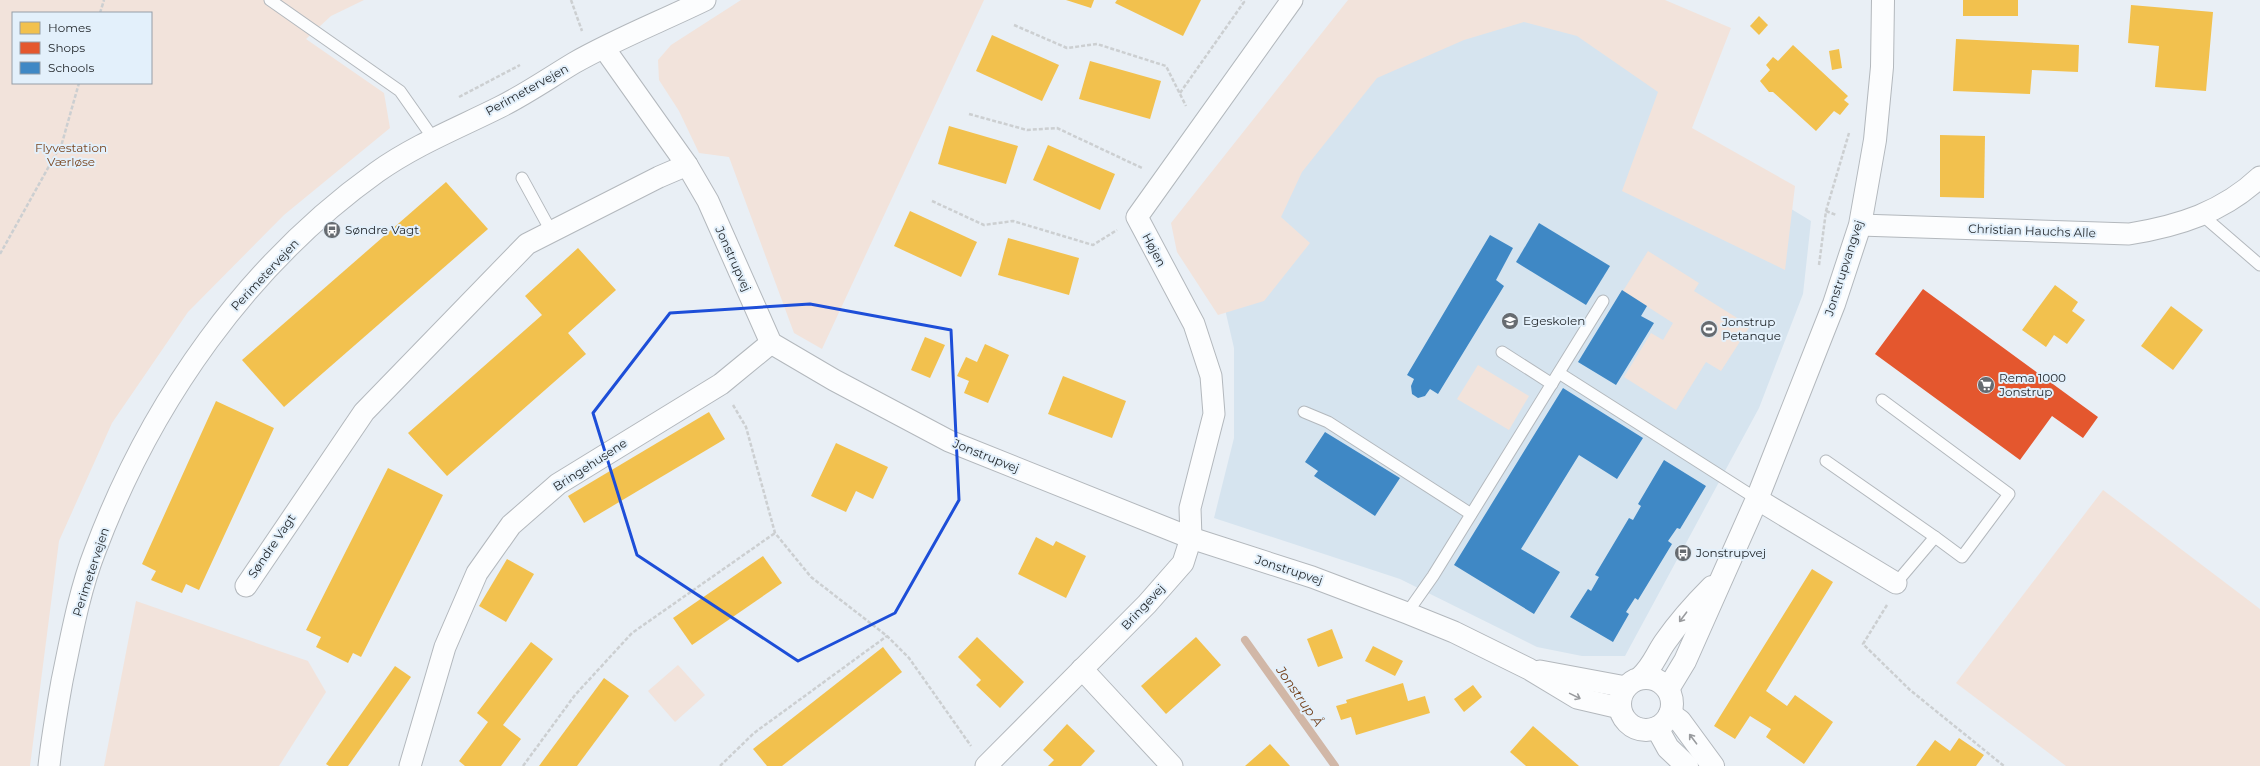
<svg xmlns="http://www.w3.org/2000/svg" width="2260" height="766" font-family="Montserrat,sans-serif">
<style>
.built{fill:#d6e4ef}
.green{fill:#f2e3db;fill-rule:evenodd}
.homes{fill:#f2c14e}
.shops{fill:#e4572e}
.schools{fill:#3f88c5}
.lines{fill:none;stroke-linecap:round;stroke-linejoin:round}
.stream{stroke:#d1b7a7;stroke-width:8}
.service-casing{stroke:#b3b8bd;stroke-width:13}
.minor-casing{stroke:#b3b8bd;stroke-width:23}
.tertiary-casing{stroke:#b3b8bd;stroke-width:24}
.path{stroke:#cccfd1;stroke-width:2.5;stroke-dasharray:4 2;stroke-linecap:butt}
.service{stroke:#fcfdfe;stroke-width:11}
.minor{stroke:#fcfdfe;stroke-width:21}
.tertiary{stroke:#fcfdfe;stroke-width:22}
.oneway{stroke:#999b9e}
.marked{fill:none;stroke:#1d4ed8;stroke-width:3;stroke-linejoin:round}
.labels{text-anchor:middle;stroke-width:4;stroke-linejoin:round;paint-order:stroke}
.street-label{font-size:12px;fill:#1f2428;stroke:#e3f0fb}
.park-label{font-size:12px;fill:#7a4620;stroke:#e3f0fb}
.poi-label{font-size:12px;fill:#1f2428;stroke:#e3f0fb;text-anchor:start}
.water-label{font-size:13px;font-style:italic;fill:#733f19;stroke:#e3f0fb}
</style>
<rect width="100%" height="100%" fill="#e9eff5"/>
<path class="built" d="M 1631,0 L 1676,139 L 1811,221 L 1803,294 L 1759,408 L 1625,656 L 1582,656 L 1537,647 L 1400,579 L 1214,518 L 1234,438 L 1234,348 L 1201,206 L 1322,43 Z"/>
<g class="green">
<path d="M 0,0 L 364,0 L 331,16 L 306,39 L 384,93 L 390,128 L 284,215 L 188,312 L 112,423 L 59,541 L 30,766 L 0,766 ZM 13,13 L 151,13 L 151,83 L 13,83 Z"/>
<path d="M 741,0 L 984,0 L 822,349 L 794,333 L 729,157 L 699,153 L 679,111 L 659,80 L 658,60 L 671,45 Z"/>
<path d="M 1348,0 L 1665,0 L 1731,28 L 1692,128 L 1795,186 L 1785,270 L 1622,191 L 1658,92 L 1577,36 L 1524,22 L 1464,40 L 1377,78 L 1302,172 L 1281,217 L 1310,243 L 1264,301 L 1218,315 L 1177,252 L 1171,223 Z"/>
<path d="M 1648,251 L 1699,283 L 1694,291 L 1750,326 L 1721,371 L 1706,362 L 1676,410 L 1624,377 L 1651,333 L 1663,340 L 1673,323 L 1623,291 Z"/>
<path d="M 1478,365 L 1529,396 L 1509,430 L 1457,399 Z"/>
<path d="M 2103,490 L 2260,609 L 2260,766 L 2066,766 L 1956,683 Z"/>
<path d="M 136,601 L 308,661 L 326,692 L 279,766 L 104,766 Z"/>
<path d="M 678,665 L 705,695 L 675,722 L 648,691 Z"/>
</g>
<g class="homes">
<path d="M 1066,0 L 1094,0 L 1091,8 Z"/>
<path d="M 1117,0 L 1201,0 L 1183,36 L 1115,3 Z"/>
<rect x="1963" y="0" width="55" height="16"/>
<path d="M 2131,5 L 2213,12 L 2206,91 L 2155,87 L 2159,46 L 2128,43 Z"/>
<path d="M 1759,16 L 1768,25 L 1759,35 L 1750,26 Z"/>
<path d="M 992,35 L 1059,65 L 1042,101 L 976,71 Z"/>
<path d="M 1956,39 L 2079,45 L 2078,72 L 2032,70 L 2030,94 L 1953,91 Z"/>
<path d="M 1793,45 L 1848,96 L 1844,100 L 1849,104 L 1840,115 L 1834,111 L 1816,131 L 1773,92 L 1769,92 L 1760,81 L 1770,70 L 1766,65 L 1773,57 L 1778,61 Z"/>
<path d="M 1839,49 L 1842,68 L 1832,70 L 1829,51 Z"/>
<path d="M 1090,61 L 1161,81 L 1150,119 L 1079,99 Z"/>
<path d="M 949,126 L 1018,146 L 1006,184 L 938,164 Z"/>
<path d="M 1940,135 L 1985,136 L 1984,198 L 1940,197 Z"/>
<path d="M 1048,145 L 1115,174 L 1100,210 L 1033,180 Z"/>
<path d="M 446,182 L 488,229 L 284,407 L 242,360 Z"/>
<path d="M 910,211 L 977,242 L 961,277 L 894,246 Z"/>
<path d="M 1008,238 L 1079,258 L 1069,295 L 998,275 Z"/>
<path d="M 578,248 L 616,290 L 568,333 L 586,354 L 447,476 L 408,433 L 542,315 L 525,296 Z"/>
<path d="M 2055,285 L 2078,302 L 2072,311 L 2085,320 L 2067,344 L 2054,335 L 2046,347 L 2022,330 Z"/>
<path d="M 2171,306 L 2203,330 L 2173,370 L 2141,346 Z"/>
<path d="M 925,337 L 945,345 L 930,378 L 911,370 Z"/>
<path d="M 985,344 L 1009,355 L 988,403 L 964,393 L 969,381 L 957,376 L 966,357 L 977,362 Z"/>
<path d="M 1063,376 L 1126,401 L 1112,438 L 1048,414 Z"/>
<path d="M 216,401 L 274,428 L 199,590 L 186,584 L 182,593 L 151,580 L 156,571 L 142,564 Z"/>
<path d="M 709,412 L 725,439 L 584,523 L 568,496 Z"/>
<path d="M 836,443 L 888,467 L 873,499 L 856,491 L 846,512 L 811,496 Z"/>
<path d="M 388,468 L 443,495 L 361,657 L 353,653 L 348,663 L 316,647 L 321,637 L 306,630 Z"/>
<path d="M 1036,537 L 1053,546 L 1056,541 L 1086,556 L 1066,598 L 1018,574 Z"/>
<path d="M 763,556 L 782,583 L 692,645 L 673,618 Z"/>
<path d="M 507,559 L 534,574 L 506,622 L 479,606 Z"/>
<path d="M 1812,569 L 1833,582 L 1766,691 L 1787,706 L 1795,695 L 1833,722 L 1804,764 L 1766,737 L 1771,729 L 1750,716 L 1735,739 L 1714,726 Z"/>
<path d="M 1332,629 L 1343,658 L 1318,667 L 1307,639 Z"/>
<path d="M 977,637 L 1024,682 L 1000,708 L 976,685 L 981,680 L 958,657 Z"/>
<path d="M 1196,637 L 1221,665 L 1166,714 L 1141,686 Z"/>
<path d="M 531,642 L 553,659 L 503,725 L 521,739 L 501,766 L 465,766 L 459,761 L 488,722 L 477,713 Z"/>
<path d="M 1373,646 L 1403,661 L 1395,676 L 1365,661 Z"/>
<path d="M 883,647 L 902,672 L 782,766 L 767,766 L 753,749 Z"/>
<path d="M 395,666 L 411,677 L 348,766 L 329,766 L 326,764 Z"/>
<path d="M 604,678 L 629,696 L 577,766 L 539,766 Z"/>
<path d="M 1403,683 L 1408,701 L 1425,696 L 1430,713 L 1356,735 L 1351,717 L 1341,720 L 1336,706 L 1347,703 L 1346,700 Z"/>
<path d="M 1473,685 L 1482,697 L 1464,712 L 1454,699 Z"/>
<path d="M 1067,724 L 1095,751 L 1081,766 L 1048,766 L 1054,760 L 1043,750 Z"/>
<path d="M 1533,726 L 1579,766 L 1526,766 L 1510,752 Z"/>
<path d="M 1959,738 L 1984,755 L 1976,766 L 1916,766 L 1935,740 L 1950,751 Z"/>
<path d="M 1270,744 L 1290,766 L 1245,766 Z"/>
</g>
<path class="shops" d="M 1923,289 L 2098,417 L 2083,438 L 2052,416 L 2020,460 L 1875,354 Z"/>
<g class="schools">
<path d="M 1539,223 L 1610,266 L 1586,305 L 1516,262 Z"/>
<path d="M 1490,235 L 1513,248 L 1496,280 L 1504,286 L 1438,394 L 1430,389 L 1425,396 L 1418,398 L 1412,394 L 1411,386 L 1414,379 L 1407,375 Z"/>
<path d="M 1622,290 L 1647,306 L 1641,316 L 1654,323 L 1616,385 L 1578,362 Z"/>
<path d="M 1563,388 L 1643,438 L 1617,479 L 1579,455 L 1521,549 L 1560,572 L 1534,614 L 1454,565 Z"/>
<path d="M 1325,432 L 1400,478 L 1375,516 L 1314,476 L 1318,471 L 1305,462 Z"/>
<path d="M 1664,460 L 1706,486 L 1680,529 L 1677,528 L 1668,541 L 1672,544 L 1638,600 L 1635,598 L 1626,612 L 1629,614 L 1613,642 L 1570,617 L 1588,589 L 1591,591 L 1599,577 L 1595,575 L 1629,518 L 1633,520 L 1641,506 L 1638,504 Z"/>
</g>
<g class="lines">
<path class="stream" d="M 1245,640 L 1335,766"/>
<g class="service-casing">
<g id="service">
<path d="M 270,0 L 400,91 L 433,138"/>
<path d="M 522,178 L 551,231"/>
<path d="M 2202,215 L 2260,265"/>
<path d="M 1502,352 L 1552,384"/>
<path d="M 1559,373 L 1757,499"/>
<path d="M 1882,400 L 2009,494 L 1962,557 L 1935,537 L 1896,583"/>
<path d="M 1304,412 L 1328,422 L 1471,514"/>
<path d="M 1826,461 L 1935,537"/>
<path d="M 1407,613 L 1433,576 L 1603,301"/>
</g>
</g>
<g class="minor-casing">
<g id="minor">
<path d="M 604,48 L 687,165 L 708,201 L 771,343 L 834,380 L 949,441 L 1191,538 L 1312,577 L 1407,613 L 1454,632 L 1529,669 L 1577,698 L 1620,708"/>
<path d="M 1860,225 L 2129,234 C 2179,226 2223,212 2260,177"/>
<path d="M 1757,499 L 1896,583"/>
<path d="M 246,586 L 364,412 L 527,244 L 659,177 L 687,165"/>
<path d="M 1082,669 L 1172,766"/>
<path d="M 1540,671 L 1626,687"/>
<path d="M 49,766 C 52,737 57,709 62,681 C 71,638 79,592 95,551 C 151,402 247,265 377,172 C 415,145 458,128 500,107 C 526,94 549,78 574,63 C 616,39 662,21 705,0"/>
<path d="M 410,766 L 445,647 L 477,573 L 511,525 L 558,484 L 721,384 L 771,343"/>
<path d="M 986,766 L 1147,604 L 1183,563 L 1191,538 L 1190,508 L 1214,414 L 1211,376 L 1194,324 L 1137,217 L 1292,0"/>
</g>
</g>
<g class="tertiary-casing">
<g id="tertiary">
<path d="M 1641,677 C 1653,666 1656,655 1665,642 C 1679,622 1695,604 1712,587"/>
<circle cx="1646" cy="704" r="26"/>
<path d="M 1668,689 L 1685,661 L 1757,499 L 1834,304 L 1860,225 L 1875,140 L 1882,67 L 1883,0"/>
<path d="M 1670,714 L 1680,721 L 1713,766"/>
<path d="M 1657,728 L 1668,748 L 1687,766"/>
</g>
</g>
<g class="path">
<path d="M 571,0 L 582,31"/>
<path d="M 100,13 L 104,0"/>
<path d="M 1014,25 L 1067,48 L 1097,44 L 1166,66 L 1186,106"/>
<path d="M 1180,93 L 1244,2 L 1241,0"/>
<path d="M 459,97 L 520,65"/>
<path d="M 969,114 L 1027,130 L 1057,128 L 1142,168"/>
<path d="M 932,201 L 984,225 L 1013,221 L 1093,245 L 1117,230"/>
<path d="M 1826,211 L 1836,215"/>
<path d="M 0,254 L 62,143 L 79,83"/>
<path d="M 1819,265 L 1826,211 L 1849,133"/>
<path d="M 733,405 L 746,427 L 775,533 L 811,577 L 887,636 L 909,658 L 971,746"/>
<path d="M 1887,605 L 1863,644 L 1910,690 L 2004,766"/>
<path d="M 523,766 L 575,695 L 632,633 L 775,533"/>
<path d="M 720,766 L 754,733 L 887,636"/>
</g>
<use href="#service" class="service"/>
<use href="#minor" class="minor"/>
<use href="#tertiary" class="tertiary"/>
</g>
<defs><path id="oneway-shaft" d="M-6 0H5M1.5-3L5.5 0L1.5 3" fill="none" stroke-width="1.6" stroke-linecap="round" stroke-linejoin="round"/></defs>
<g class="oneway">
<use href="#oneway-shaft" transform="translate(1683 617) rotate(127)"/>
<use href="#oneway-shaft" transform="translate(1575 696) rotate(26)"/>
<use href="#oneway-shaft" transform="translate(1693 739) rotate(-127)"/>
</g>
<path class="marked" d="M 810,304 L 951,330 L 959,500 L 895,613 L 798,661 L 637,555 L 593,413 L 670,313 Z"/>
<defs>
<g id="bus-disc" transform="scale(0.9)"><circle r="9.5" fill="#666b70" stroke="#e3f0fb"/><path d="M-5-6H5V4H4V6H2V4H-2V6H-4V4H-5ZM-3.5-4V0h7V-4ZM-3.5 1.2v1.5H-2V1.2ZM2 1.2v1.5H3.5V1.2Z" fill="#fff"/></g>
<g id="school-disc" transform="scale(0.9)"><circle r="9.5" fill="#666b70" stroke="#e3f0fb"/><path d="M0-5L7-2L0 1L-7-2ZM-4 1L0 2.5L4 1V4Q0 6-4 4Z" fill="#fff"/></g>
<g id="stadium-disc" transform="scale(0.9)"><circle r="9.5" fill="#666b70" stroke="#e3f0fb"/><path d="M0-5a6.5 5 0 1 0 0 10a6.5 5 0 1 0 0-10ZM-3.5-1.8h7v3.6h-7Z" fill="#fff"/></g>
<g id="supermarket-disc" transform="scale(0.9)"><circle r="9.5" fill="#666b70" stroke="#e3f0fb"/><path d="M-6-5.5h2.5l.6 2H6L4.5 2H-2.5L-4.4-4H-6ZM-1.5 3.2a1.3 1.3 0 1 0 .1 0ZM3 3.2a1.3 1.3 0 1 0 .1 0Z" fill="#fff"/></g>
</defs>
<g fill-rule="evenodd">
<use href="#bus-disc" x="332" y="230"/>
<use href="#school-disc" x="1510" y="321"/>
<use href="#stadium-disc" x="1709" y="329"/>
<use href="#supermarket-disc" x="1986" y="385"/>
<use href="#bus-disc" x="1683" y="553"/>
</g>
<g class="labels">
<g class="street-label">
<text transform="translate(527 90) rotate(-29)" y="4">Perimetervejen</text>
<text transform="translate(2032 231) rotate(2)" y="4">Christian Hauchs Alle</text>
<text transform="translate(1154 250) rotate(62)" y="4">Højen</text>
<text transform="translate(733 259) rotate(66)" y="4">Jonstrupvej</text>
<text transform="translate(1844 268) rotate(-72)" y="4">Jonstrupvangvej</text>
<text transform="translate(265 275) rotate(-47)" y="4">Perimetervejen</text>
<text transform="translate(986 456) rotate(22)" y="4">Jonstrupvej</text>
<text transform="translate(590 465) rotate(-33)" y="4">Bringehusene</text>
<text transform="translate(272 546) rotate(-56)" y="4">Søndre Vagt</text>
<text transform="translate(1289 570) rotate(18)" y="4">Jonstrupvej</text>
<text transform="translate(91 572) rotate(-72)" y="4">Perimetervejen</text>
<text transform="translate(1143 607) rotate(-47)" y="4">Bringevej</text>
</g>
<g class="park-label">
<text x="71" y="152">Flyvestation<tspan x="71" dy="14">Værløse</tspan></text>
</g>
<g class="poi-label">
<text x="345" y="234">Søndre Vagt</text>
<text x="1523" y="325">Egeskolen</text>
<text x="1722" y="326">Jonstrup<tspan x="1722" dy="14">Petanque</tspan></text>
<text x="1999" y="382">Rema 1000<tspan x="1999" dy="14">Jonstrup</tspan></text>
<text x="1696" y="557">Jonstrupvej</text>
</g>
<g class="water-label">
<text transform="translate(1300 696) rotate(55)" y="5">Jonstrup Å</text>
</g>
</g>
<rect x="12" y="12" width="140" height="72" fill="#e3f0fb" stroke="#959ea7"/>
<rect x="20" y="22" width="20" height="12" fill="#f2c14e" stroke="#959ea7"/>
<text x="48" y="32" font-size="12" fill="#1f2428">Homes</text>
<rect x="20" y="42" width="20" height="12" fill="#e4572e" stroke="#959ea7"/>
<text x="48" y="52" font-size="12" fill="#1f2428">Shops</text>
<rect x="20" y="62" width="20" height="12" fill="#3f88c5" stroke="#959ea7"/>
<text x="48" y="72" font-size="12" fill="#1f2428">Schools</text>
</svg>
